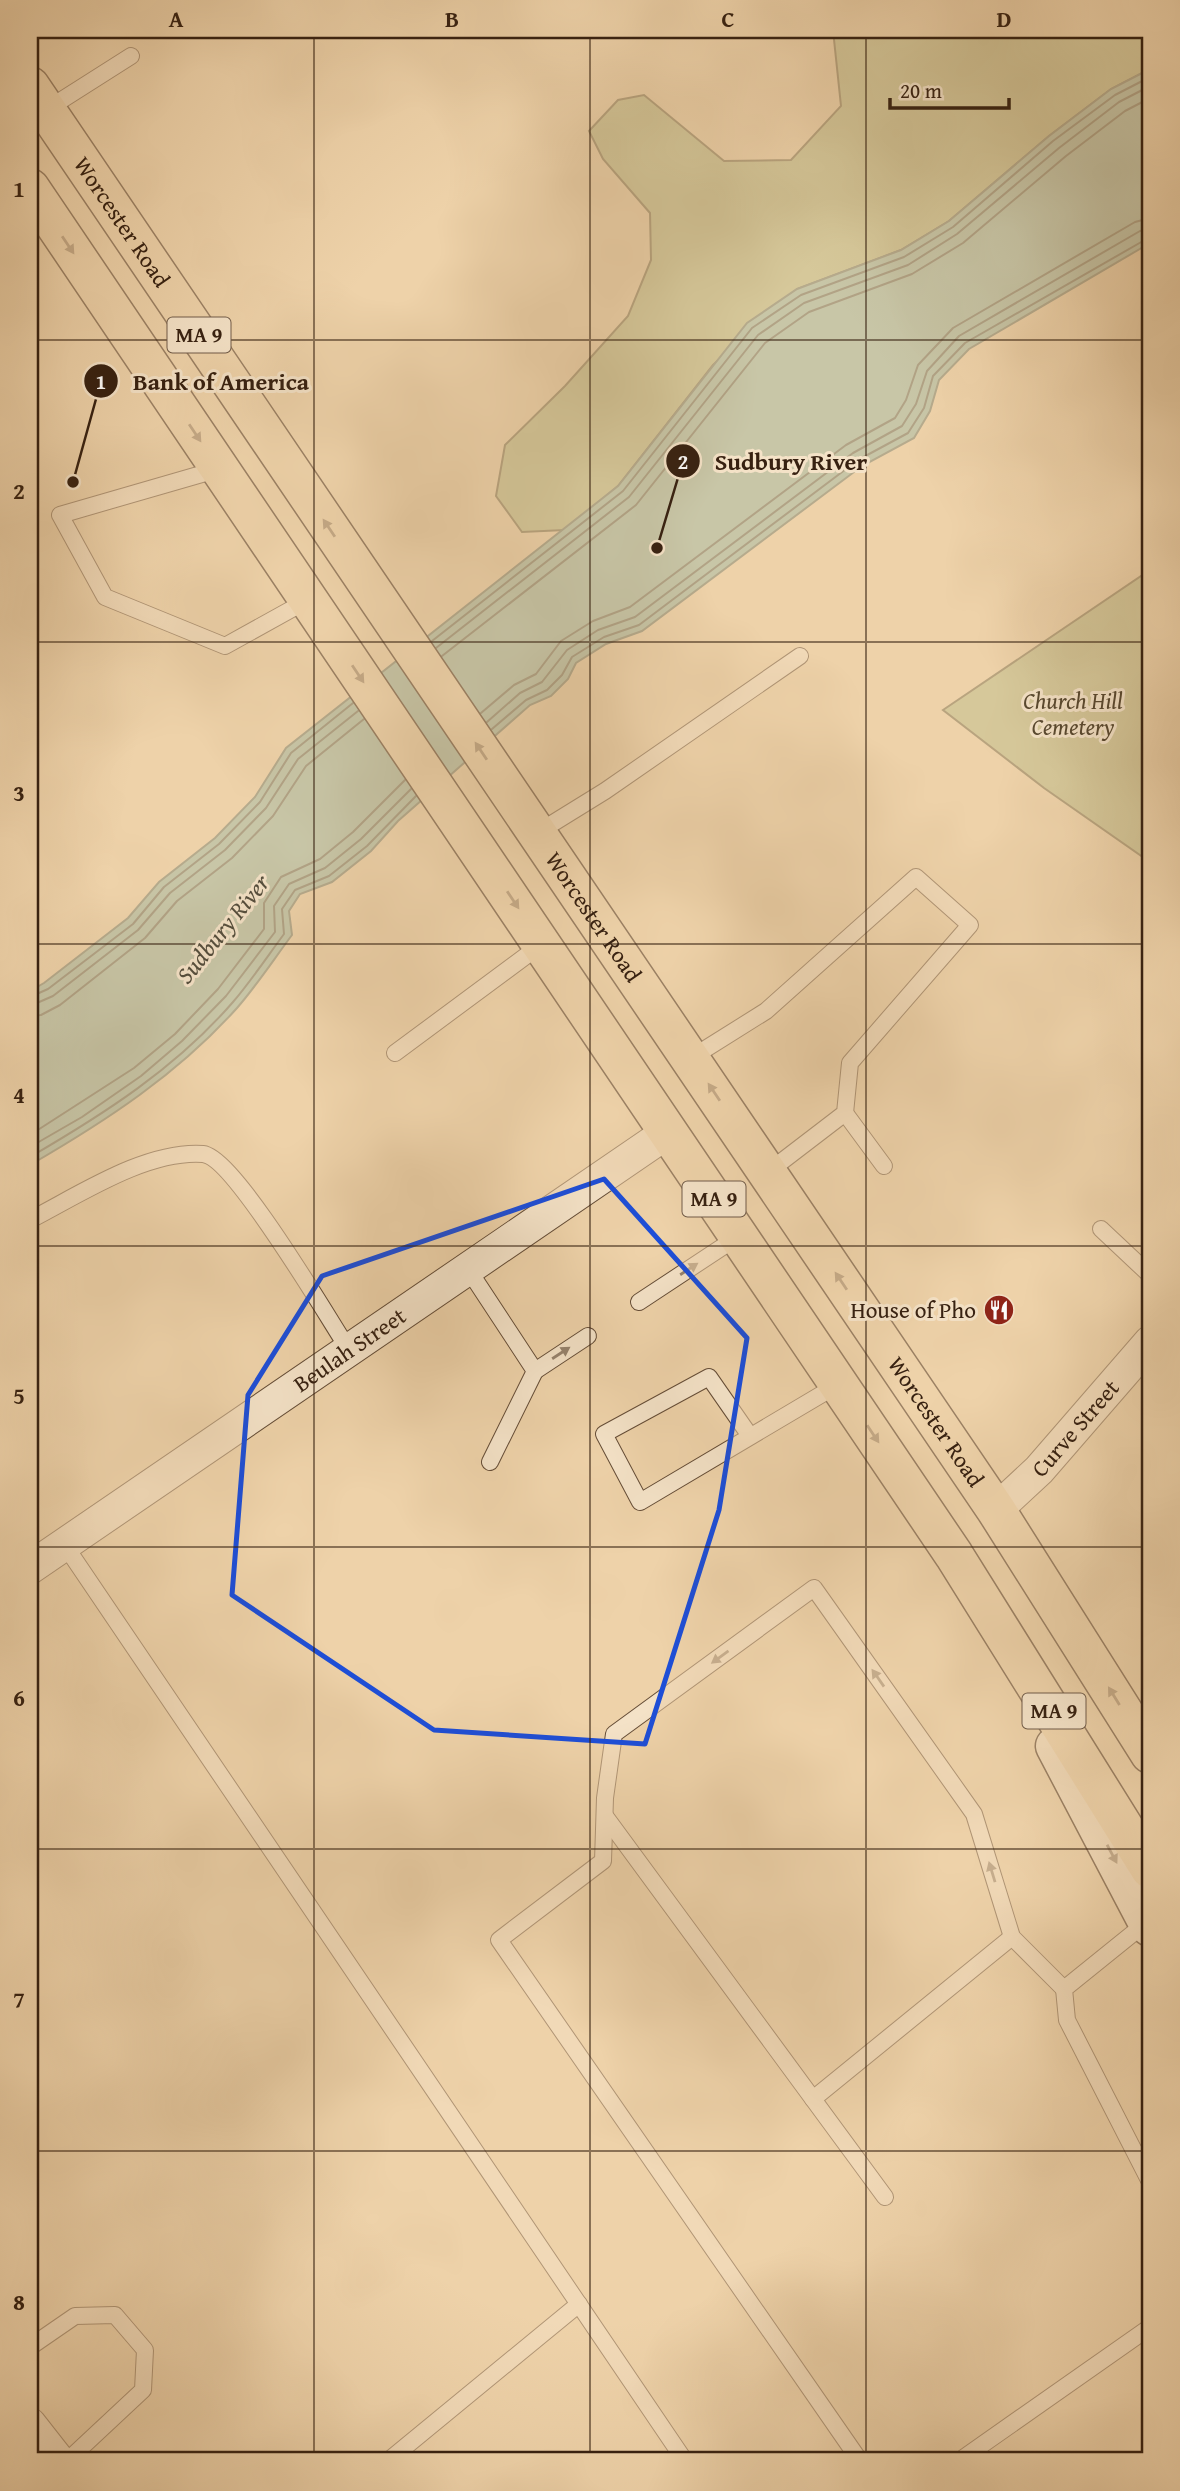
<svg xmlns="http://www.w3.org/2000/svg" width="1180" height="2491" font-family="'Gentium Book Plus',serif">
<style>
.green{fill:#b9bc88;stroke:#786e4c;stroke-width:2}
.water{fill:#9ab8a5;stroke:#727c6a;stroke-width:2}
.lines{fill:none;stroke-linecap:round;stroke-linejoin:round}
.shore{stroke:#686c5b;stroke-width:2}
.service-casing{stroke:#654d37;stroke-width:18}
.minor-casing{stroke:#654d37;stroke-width:34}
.secondary-casing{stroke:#372111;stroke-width:41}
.trunk-casing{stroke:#372111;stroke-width:41}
.service{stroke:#f4e2c7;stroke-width:16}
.minor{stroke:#f4e2c7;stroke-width:32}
.secondary{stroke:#f4e2c7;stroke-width:38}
.trunk{stroke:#eed2a9;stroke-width:38}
.oneway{fill:#927a5d}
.oneway2{fill:#96826c}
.marked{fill:none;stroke:#1d4ed8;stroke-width:5;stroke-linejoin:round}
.grid{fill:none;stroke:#372111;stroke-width:2;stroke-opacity:0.55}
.labels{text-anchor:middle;stroke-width:6;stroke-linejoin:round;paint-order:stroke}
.shield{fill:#f4e2c7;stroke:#705b48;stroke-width:2}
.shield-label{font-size:21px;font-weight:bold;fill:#372111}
.street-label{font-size:23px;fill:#372111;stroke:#f4e2c7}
.park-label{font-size:23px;font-style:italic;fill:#58482f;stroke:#f4e2c7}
.poi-label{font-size:23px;fill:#372111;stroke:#f4e2c7;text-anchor:end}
.water-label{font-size:24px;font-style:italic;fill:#554e3d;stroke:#f4e2c7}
.leader{fill:none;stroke:#372111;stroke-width:2.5}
.callout-dot{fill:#372111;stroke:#f4e2c7;stroke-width:2.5}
.mark-label{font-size:21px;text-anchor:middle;font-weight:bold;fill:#fff}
.callout-label{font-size:24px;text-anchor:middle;font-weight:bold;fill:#372111;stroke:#f4e2c7;stroke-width:6;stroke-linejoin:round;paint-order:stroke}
.neatline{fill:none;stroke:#372111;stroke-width:2.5}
.grid-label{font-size:23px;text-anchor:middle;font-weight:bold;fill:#372111}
</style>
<rect width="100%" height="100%" fill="#eed2a9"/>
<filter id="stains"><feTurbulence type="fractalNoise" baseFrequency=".00286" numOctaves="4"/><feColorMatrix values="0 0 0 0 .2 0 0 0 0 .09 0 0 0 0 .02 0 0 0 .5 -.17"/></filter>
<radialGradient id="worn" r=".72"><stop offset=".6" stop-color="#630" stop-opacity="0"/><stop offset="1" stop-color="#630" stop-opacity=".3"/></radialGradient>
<g class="green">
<path d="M 833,30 L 1149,30 L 1150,69 L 1111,89 L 1049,136 L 949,221 L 901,250 L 797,289 L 713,365 L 618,486 L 565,530 L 522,532 L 496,496 L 505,445 L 565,386 L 628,316 L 651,260 L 650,213 L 603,159 L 589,131 L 618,100 L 644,95 L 724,161 L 791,160 L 841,106 Z"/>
<path d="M 1150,570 L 1150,862 L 1044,788 L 943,710 Z"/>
</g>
<path class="water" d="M 1150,69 L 1150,243 L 969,349 L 939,380 L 930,411 L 914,438 L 862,466 L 642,631 L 606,644 L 576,663 L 568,679 L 551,696 L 530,705 L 398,821 L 371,851 L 332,882 L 300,894 L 289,911 L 292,935 C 274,959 257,985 237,1008 C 178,1074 106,1121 30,1165 L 30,991 L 44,983 L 128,918 L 159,882 L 215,838 L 255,797 L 286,748 L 618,486 L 747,323 L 797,289 L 901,250 L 949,221 L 1049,136 L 1111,89 Z"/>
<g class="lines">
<g class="shore">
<path d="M 432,641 L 623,491 L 752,328 L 801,295 L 904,257 L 953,227 L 1053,141 L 1115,95 L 1150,77"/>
<path d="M 436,648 L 629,497 L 758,335 L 804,303 L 908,265 L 957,234 L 1059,148 L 1119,102 L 1150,86"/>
<path d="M 442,656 L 636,505 L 765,343 L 809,312 L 912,274 L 963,243 L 1066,156 L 1125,111 L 1150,98"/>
<path d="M 481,713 L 514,685 L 536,674 L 561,641 L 593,621 L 630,607 L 846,445 L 895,418 L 906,400 L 918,365 L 953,328 L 1135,222 L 1150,218"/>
<path d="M 487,722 L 520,693 L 542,682 L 567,650 L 598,630 L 635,617 L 853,453 L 902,426 L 916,404 L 927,371 L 959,336 L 1140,231 L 1150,229"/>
<path d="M 492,729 L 526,700 L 547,690 L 562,675 L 572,657 L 604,637 L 639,625 L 858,460 L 908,433 L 924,408 L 933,376 L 965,343 L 1150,237"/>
<path d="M 30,997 L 48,989 L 133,924 L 164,887 L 219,844 L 260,802 L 291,753 L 353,703"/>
<path d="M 30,1006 L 53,996 L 138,930 L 170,893 L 225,850 L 266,808 L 298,759 L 358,711"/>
<path d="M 30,1016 L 41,1015 L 60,1005 L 145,938 L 177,901 L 232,858 L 273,816 L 306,766 L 364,719"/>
<path d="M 30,1135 L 134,1068 L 175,1034 L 218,989 L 264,929 L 264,903 L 281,877 L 320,859 L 353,832 L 405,780"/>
<path d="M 30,1147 L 82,1117 L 141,1076 L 182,1041 L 226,996 L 275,932 L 274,906 L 289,884 L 325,868 L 361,839 L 411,789"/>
<path d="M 30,1157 C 104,1114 176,1068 233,1002 C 251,981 267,957 284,934 L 282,909 L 295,890 L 329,876 L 367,846 L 416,796"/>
</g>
<g class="service-casing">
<g id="service">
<path d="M 46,110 L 131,56"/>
<path d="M 219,469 L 60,515 L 105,597 L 225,646 L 308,600"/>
<path d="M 537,833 L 605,791 L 800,656"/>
<path d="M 395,1053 L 542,944"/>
<path d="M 691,1058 L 766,1011 L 916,877 L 970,925 L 850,1063 L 845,1113 L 768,1172"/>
<path d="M 845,1113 L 884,1166"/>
<path d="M 30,1220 C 79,1195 146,1150 203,1154 C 234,1157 328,1318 349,1350"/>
<path d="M 1101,1229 L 1150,1275"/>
<path d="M 468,1269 L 535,1371 L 490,1462"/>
<path d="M 639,1302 L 739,1236"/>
<path d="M 535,1371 L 588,1336"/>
<path d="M 750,1436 L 709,1377 L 604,1434 L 640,1502 C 706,1463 772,1423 839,1384"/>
<path d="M 64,1544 L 685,2461"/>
<path d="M 605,1816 L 885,2197"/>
<path d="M 1147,1922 L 1064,1989 L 1067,2020 L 1150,2182"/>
<path d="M 813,2099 L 1012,1937"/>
<path d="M 30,2347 L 75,2316 L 115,2315 L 145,2350 L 143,2390 L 67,2461"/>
<path d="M 388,2461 L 579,2304"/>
<path d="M 860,2461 L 499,1940 L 603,1861 L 605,1798 L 614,1734 L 814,1588 L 974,1814 L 1012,1937 L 1064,1989"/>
<path d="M 959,2461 L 1150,2327"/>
</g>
</g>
<g class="minor-casing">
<g id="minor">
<path id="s1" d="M 996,1510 L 1039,1470 L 1150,1342"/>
<path id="s2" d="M 30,1568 L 668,1132"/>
<path d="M 30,2424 L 59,2461"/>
</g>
</g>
<g class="secondary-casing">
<path id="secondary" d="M 1055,1746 L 1150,1927"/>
</g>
<g class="trunk-casing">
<g id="trunk">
<path id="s3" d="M 30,86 L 996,1510 L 1150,1754"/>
<path d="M 30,188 L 954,1555 L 1150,1869"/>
</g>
</g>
<use href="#service" class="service"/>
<use href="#minor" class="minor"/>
<use href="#secondary" class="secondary"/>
<use href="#trunk" class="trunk"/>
</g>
<defs><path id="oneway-solid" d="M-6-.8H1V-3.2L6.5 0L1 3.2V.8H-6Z" transform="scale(1.75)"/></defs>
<g class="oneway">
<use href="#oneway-solid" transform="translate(68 245) rotate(56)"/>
<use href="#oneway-solid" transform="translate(195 433) rotate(56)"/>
<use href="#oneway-solid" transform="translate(329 528) rotate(-124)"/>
<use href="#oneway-solid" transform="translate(358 674) rotate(56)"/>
<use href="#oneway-solid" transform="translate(481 751) rotate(-124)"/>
<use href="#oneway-solid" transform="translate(513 900) rotate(56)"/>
<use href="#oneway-solid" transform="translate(714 1092) rotate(-124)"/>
<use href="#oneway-solid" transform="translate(841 1281) rotate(-124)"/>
<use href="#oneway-solid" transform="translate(873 1434) rotate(56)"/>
<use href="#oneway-solid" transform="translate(1114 1696) rotate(-122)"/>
</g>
<g class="oneway2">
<use href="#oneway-solid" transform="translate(689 1269) rotate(-33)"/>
<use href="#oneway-solid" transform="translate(561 1353) rotate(-33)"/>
<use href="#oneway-solid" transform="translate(720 1657) rotate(144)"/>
<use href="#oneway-solid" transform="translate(878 1678) rotate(-125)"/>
<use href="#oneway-solid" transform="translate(1112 1854) rotate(62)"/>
<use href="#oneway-solid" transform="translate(992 1872) rotate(-107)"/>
</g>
<path d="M0 0H1180V2491H0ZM 604,1179 L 747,1338 L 719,1510 L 645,1744 L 434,1730 L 232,1595 L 248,1395 L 322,1276 Z" fill="#eed2a9" fill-opacity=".55" fill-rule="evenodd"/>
<path class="marked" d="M 604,1179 L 747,1338 L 719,1510 L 645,1744 L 434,1730 L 232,1595 L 248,1395 L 322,1276 Z"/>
<path class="grid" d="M 314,30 L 314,2461M 590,30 L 590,2461M 866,30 L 866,2461M 30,340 L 1150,340M 30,642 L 1150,642M 30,944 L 1150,944M 30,1246 L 1150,1246M 30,1547 L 1150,1547M 30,1849 L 1150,1849M 30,2151 L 1150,2151"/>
<defs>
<g id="restaurant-disc" transform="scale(1.575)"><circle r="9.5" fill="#8f2418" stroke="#f4e2c7"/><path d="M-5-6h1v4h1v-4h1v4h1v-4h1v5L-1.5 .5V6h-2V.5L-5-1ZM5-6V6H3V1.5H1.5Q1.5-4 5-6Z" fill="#fff"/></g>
</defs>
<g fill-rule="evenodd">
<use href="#restaurant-disc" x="999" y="1310"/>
</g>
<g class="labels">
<g class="shield">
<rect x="167.5" y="317.5" width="63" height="35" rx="5"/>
<rect x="682.5" y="1181.5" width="63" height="35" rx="5"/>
<rect x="1022.5" y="1693.5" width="63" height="35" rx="5"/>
</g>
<g class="shield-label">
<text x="199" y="342">MA 9</text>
<text x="714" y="1206">MA 9</text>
<text x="1054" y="1718">MA 9</text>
</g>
<g class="street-label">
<text dy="8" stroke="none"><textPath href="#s3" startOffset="164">Worcester Road</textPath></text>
<text dy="8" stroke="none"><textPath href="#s3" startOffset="1004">Worcester Road</textPath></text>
<text dy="8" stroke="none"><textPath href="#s2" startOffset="387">Beulah Street</textPath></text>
<text dy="8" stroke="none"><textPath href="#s3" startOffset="1614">Worcester Road</textPath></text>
<text dy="8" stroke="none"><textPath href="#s1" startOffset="114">Curve Street</textPath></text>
</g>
<g class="park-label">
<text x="1073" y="709">Church Hill<tspan x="1073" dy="26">Cemetery</tspan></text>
</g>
<g class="poi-label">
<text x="976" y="1318">House of Pho</text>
</g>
<g class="water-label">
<text transform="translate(223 929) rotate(-51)" y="8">Sudbury River</text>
</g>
</g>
<path class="leader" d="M73 482L101 381M657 548L683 461"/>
<g class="callout-dot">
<circle cx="73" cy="482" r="7"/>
<circle cx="657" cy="548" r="7"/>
<circle cx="101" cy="381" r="18"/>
<circle cx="683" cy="461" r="18"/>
</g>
<g class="mark-label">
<text x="101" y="389">1</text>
<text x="683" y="469">2</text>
</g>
<g class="callout-label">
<text x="221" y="390">Bank of America</text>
<text x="791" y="470">Sudbury River</text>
</g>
<rect width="1180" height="2491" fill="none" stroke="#eed2a9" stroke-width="77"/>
<path d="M890 98v10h119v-10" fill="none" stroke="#372111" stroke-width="3.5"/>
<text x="900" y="98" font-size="21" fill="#372111" stroke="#f4e2c7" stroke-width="5" paint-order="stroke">20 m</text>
<rect x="38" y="38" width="1104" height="2414" class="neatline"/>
<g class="grid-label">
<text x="176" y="27">A</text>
<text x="452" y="27">B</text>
<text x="728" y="27">C</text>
<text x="1004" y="27">D</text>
<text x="19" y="197">1</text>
<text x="19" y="499">2</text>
<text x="19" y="801">3</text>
<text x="19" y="1103">4</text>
<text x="19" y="1404">5</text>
<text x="19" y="1706">6</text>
<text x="19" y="2008">7</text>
<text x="19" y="2310">8</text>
</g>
<rect width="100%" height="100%" filter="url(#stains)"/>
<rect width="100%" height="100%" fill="url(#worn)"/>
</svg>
